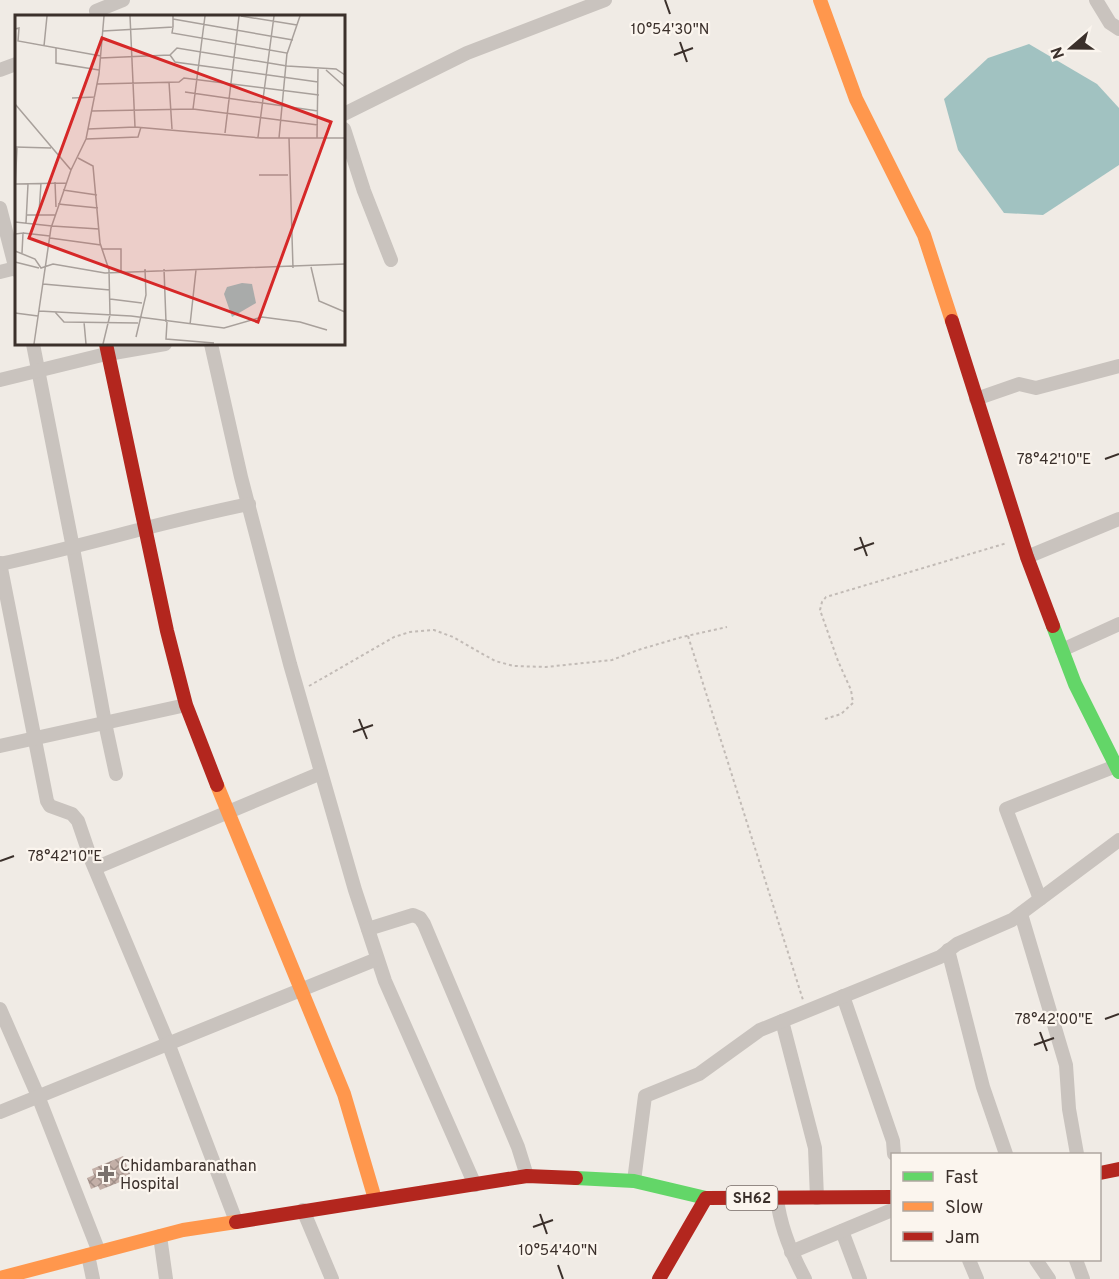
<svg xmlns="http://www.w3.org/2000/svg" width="1119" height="1279" font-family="Overpass,sans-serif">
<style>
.water{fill:#a1c2c1}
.building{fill:url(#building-cross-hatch)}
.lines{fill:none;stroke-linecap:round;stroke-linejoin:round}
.path{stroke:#c2bbb6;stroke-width:2;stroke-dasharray:3 3;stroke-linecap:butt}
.street{stroke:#c9c3be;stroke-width:14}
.fast{stroke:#63d668;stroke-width:14}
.slow{stroke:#ff974d;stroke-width:14}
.jam{stroke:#b3261e;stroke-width:14}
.ticks{fill:none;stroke:#3b302b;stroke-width:2}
.poi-dot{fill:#7a716c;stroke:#fbf5ee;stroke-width:2}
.labels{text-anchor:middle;stroke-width:4.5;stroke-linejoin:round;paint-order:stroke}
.shield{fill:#fbf5ee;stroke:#756b66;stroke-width:1.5}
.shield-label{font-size:15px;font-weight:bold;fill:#3b302b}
.poi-label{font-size:16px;fill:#3b302b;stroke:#fbf5ee;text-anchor:start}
.inset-road{fill:none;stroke:#a8a09b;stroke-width:1.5}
.view{fill:#d62828;fill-opacity:0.15;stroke:#d62828;stroke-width:3}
.inset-edge{fill:none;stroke:#3b302b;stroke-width:3}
.ticks-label{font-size:15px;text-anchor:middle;fill:#3b302b;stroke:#fbf5ee;stroke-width:4.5;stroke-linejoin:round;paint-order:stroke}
</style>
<defs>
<pattern id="building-cross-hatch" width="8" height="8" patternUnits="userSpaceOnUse" patternTransform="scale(1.5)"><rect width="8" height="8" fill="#c3afa7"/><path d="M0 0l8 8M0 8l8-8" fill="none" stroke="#a08f88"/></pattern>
</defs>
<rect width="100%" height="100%" fill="#f0ebe5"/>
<path class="water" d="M 1029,44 L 1097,84 L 1119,108 L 1119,165 L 1043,215 L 1004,213 L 958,150 L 944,99 L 988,58 Z"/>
<path class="building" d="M 123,1156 L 130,1174 L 119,1179 L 120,1182 L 100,1190 L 98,1186 L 91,1189 L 87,1178 L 94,1175 L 92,1169 Z"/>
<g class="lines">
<g class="path">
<path d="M 688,636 L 803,1000"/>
<path d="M 309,686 L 394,637 L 410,632 L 434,630 L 453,637 L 495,661 L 514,666 L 546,667 L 612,660 L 638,650 L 682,637 L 727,627"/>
<path d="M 825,719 L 841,714 L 853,703 L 851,690 L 838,661 L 820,610 L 822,602 L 826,597 L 1007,543"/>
</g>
<g class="street">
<path d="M 1096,0 L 1110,23 L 1119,29"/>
<path d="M 96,11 L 123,0"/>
<path d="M 0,70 L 16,64"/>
<path d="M 344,114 L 467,53 L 605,0"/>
<path d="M 344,129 L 364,191 L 391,260"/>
<path d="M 0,208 L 16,270"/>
<path d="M 0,272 L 16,268"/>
<path d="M 33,344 L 73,548 L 105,723 L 116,774"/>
<path d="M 211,344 L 241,477 L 290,664 L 355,890 L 385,981 L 475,1185"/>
<path d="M 0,380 L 102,355 L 165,344"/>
<path d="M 976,399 L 1019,384 L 1036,388 L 1119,366"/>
<path d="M 1027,557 L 1119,519"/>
<path d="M 0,563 L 47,801 L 50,806 L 72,814 L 78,821 L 92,862 L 168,1043 L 236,1221"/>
<path d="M 0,564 C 83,546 165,521 249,504"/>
<path d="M 1062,650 L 1119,624"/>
<path d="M 0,746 L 186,705"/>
<path d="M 95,868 L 321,773"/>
<path d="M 1040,899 L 1006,809 L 1116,766"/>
<path d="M 1021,914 L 1066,1065 L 1069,1109 L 1077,1154"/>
<path d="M 368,929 L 413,915 L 420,918 L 424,924 L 518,1147 L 527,1176"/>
<path d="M 948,950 L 983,1087 L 1006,1154"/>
<path d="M 843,996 L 893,1141 L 894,1154"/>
<path d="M 0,1009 L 38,1096 L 99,1252"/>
<path d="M 782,1021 L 815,1148 L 817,1198"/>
<path d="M 0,1112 L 377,959"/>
<path d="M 634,1181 L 645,1096 L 699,1074 L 760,1030 L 940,957 L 957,944 L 1012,920 L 1119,840"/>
<path d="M 777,1198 C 780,1227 791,1253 805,1279"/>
<path d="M 303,1210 L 332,1279"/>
<path d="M 842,1231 L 860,1279"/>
<path d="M 160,1236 L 166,1279"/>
<path d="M 791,1252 L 892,1210"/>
<path d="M 88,1255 L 93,1279"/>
<path d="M 969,1260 L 977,1279"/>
<path d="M 1036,1260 L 1049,1279"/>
<path d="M 1076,1260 L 1083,1279"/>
</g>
<g class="fast">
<path d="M 1053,626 L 1075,684 L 1119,772"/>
<path d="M 576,1178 L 634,1181 L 706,1198"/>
</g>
<g class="slow">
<path d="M 820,0 L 856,99 L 924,235 L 952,321"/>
<path d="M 217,785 L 344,1094 L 375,1199"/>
<path d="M 0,1278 L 183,1230 L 236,1222"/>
</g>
<g class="jam">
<path d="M 952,321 L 1027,557 L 1053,626"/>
<path d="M 106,344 L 167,631 L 186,705 L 217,785"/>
<path d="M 1100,1173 L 1119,1169"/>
<path d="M 236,1222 L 527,1176 L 576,1178"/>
<path d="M 659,1279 L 706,1198 L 892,1197"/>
</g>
</g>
<path class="ticks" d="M 665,0 L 670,14M 680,42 L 687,62M 674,55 L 693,48M 1105,459 L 1119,454M 860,537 L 867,556M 854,550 L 874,543M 359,719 L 367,739M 353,732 L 373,725M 0,861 L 14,856M 1105,1019 L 1119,1014M 1040,1032 L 1047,1051M 1034,1045 L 1054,1038M 540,1214 L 547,1234M 533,1227 L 553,1220M 558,1265 L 563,1279"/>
<path class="poi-dot" d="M103 1165h6v6h6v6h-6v6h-6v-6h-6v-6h6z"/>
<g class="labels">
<rect class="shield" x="726.5" y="1186" width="51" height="24" rx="4.5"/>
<g class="shield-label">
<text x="752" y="1203">SH62</text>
</g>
<g class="poi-label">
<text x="120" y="1171">Chidambaranathan<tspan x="120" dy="18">Hospital</tspan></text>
</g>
</g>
<g transform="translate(15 15)">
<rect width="330" height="330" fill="#f0ebe5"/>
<path d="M 227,268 L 237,269 L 241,288 L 217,302 L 209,279 L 212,272 Z" fill="#a1c2c1"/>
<path class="inset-road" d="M 115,1 L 120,112M 226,1 L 282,10M 158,4 L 278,25M 158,12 L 157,18 L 272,38 L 264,123M 0,14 L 4,13 L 3,26 L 86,41M 88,16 L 158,12 L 158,1M 29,31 L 32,1M 41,33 L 41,48 L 84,55M 272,39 L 285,1M 155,40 L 160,47 L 303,67M 85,43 L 155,40 L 162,33 L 272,51 L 321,54 L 330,60M 311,55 L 330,72M 154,67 L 157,114M 82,69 L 164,67 L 169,63 L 304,80M 170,77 L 303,96M 57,83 L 80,82M 0,89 L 56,155 L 36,213 L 19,329M 178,94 L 190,1M 77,96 L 178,94 L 303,110M 73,114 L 120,112 L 246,123 L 330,123M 210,118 L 224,1M 243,122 L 259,1M 274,123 L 278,253M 302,123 L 303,54M 71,124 L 123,122 L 126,112M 0,132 L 36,133M 63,143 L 78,151 L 85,228 L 94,255 L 95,300 L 88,329M 56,155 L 71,124 L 84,59 L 89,1M 244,160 L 273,160M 40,167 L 41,192M 1,169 L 51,168M 0,175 L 2,132M 48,175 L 82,180M 43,189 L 83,193M 24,198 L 26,168M 12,200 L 40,200M 0,207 L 37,211M 11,208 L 13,169M 37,211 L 84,214M 8,218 L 35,221M 0,219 L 8,218 L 7,238M 35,223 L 86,230M 87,234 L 106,234 L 106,256M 0,236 L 20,244 L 26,253 L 38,249 L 90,258 L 330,249M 0,247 L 24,253M 296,252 L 304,286 L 330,297M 149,254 L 151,307M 28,269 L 95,275M 95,284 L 127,288M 24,296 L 116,301 L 209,313 L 247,302 L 285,307 L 312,315M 40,297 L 49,307 L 123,308M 0,298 L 23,301M 69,307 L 71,329M 152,307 L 151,324 L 199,328M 175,310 L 181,255M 121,322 L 131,280 L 130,254"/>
<path class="view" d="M 87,23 L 316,107 L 243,307 L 14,223 Z"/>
<rect width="330" height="330" class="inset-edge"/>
</g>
<g class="ticks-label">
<text x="670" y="34">10°54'30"N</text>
<text x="1054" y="464">78°42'10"E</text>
<text x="65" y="861">78°42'10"E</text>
<text x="1054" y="1024">78°42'00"E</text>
<text x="558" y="1255">10°54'40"N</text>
</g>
<rect x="891" y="1153" width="210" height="108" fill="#fbf5ee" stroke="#aea6a0" stroke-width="1.5"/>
<rect x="903" y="1172" width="30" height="9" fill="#63d668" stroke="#aea6a0" stroke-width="1.5"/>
<text x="945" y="1183" font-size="18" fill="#3b302b">Fast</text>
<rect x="903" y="1202" width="30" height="9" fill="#ff974d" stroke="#aea6a0" stroke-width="1.5"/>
<text x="945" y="1213" font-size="18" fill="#3b302b">Slow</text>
<rect x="903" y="1232" width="30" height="9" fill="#b3261e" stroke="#aea6a0" stroke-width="1.5"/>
<text x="945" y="1243" font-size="18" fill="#3b302b">Jam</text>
<g transform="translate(1071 48) rotate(250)" stroke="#fbf5ee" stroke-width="4.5" paint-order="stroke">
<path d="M0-4.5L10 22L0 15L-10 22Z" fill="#3b302b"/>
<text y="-9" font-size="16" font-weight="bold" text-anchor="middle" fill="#3b302b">N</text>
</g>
</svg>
